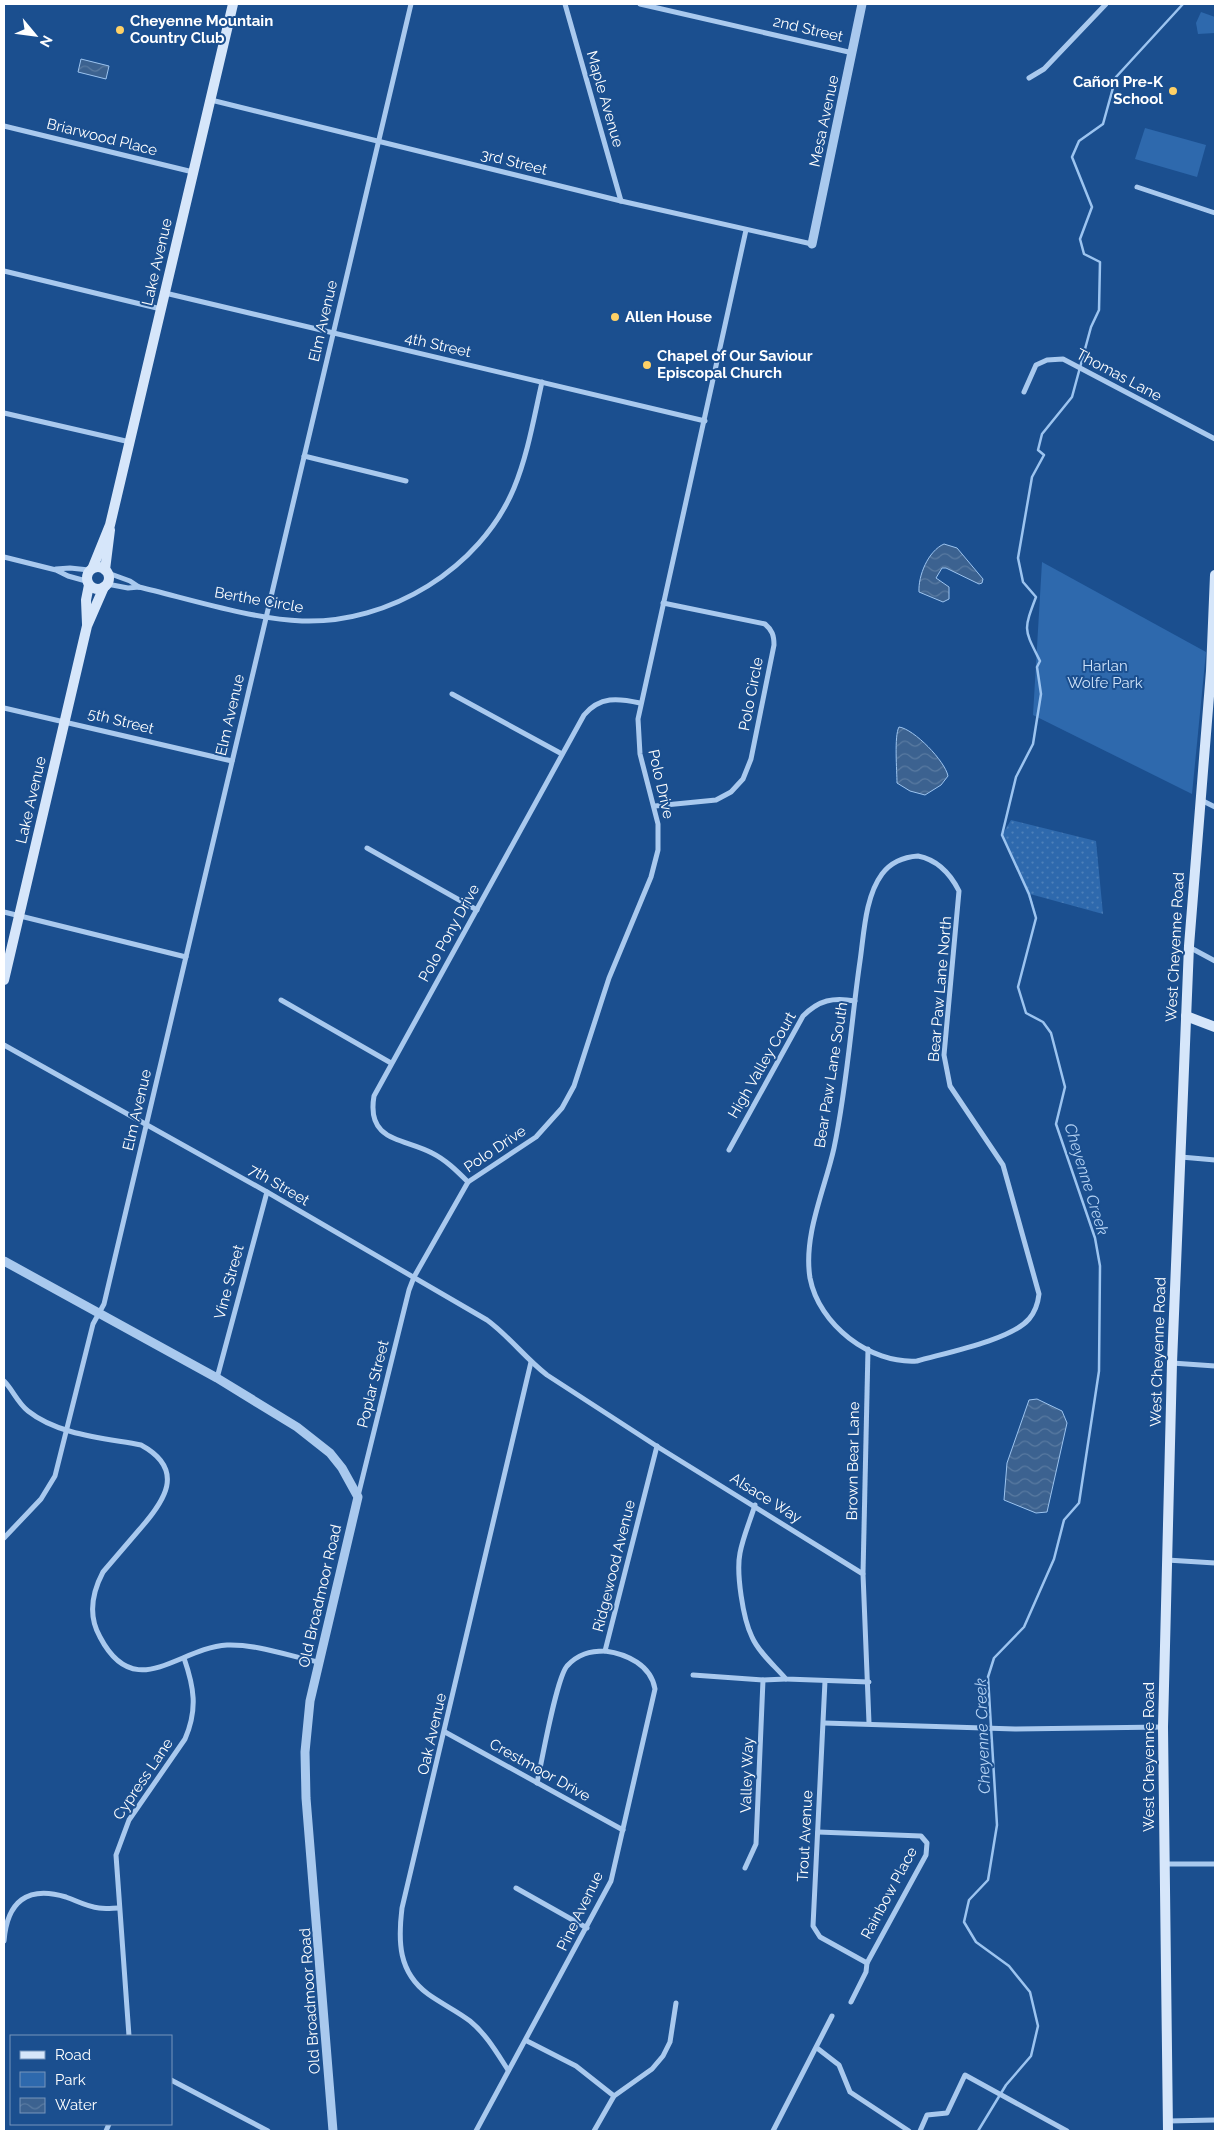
<svg xmlns="http://www.w3.org/2000/svg" width="1219" height="2135" font-family="Raleway,sans-serif">
<style>
.grass{fill:url(#grass-dots)}
.park{fill:#2e69ad}
.water{fill:url(#water-waves);stroke:#9cc4f0}
.lines{fill:none;stroke-linecap:round;stroke-linejoin:round}
.stream{stroke:#9cc4f0;stroke-width:2.5}
.minor{stroke:#a9c9ee;stroke-width:5}
.tertiary{stroke:#a9c9ee;stroke-width:9}
.secondary{stroke:#d6e6fa;stroke-width:10}
.poi-dot{fill:#ffd166;stroke:#1b4f8f;stroke-width:2}
.labels{text-anchor:middle;stroke-width:4;stroke-linejoin:round;paint-order:stroke}
.poi-label{font-size:15px;font-weight:bold;fill:#fff;stroke:#1b4f8f;text-anchor:start}
.street-label{font-size:15px;fill:#fff;stroke:#1b4f8f}
.park-label{font-size:15px;fill:#cfe3fa;stroke:#1b4f8f}
.water-label{font-size:16px;font-style:italic;fill:#b5d3f5;stroke:#1b4f8f}
</style>
<defs>
<pattern id="grass-dots" width="8" height="8" patternUnits="userSpaceOnUse" patternTransform="scale(1.25)"><rect width="8" height="8" fill="#2e69ad"/><path d="M2 2h.1M6 6h.1" fill="none" stroke="#4d80b9" stroke-width="1.8" stroke-linecap="round"/></pattern>
<pattern id="water-waves" width="16" height="10" patternUnits="userSpaceOnUse" patternTransform="scale(1.25)"><rect width="16" height="10" fill="#3c6290"/><path d="M0 5q4-4 8 0t8 0" fill="none" stroke="#597aa1"/></pattern>
</defs>
<rect width="100%" height="100%" fill="#1b4f8f"/>
<path class="grass" d="M 1011,820 L 1096,841 L 1103,914 L 1030,894 L 1037,917 L 1002,835 Z"/>
<g class="park">
<path d="M 1201,12 L 1215,17 L 1215,33 L 1198,34 L 1196,23 Z"/>
<path d="M 1145,128 L 1206,145 L 1197,177 L 1135,159 Z"/>
<path d="M 1042,562 L 1206,652 L 1192,794 L 1033,715 Z"/>
</g>
<g class="water">
<path d="M 81,59 L 109,66 L 106,79 L 78,72 Z"/>
<path d="M 944,544 L 957,548 L 983,579 L 982,583 L 979,584 L 946,568 L 942,568 L 936,578 L 949,587 L 949,599 L 943,602 L 919,592 C 918,576 928,551 944,544 Z"/>
<path d="M 899,727 C 914,729 945,761 948,776 L 941,785 L 925,795 L 910,791 L 897,783 C 897,771 894,736 899,727 Z"/>
<path d="M 1037,1399 L 1062,1411 L 1067,1423 L 1047,1512 L 1036,1513 L 1004,1500 L 1007,1463 L 1029,1400 Z"/>
</g>
<g class="lines">
<path class="stream" d="M 978,2131 L 1006,2085 L 1031,2056 L 1038,2026 L 1030,1992 L 1009,1966 L 976,1942 L 964,1922 L 969,1900 L 988,1880 L 997,1825 L 988,1677 L 994,1658 L 1024,1627 L 1054,1559 L 1064,1520 L 1079,1503 L 1099,1371 L 1100,1266 L 1095,1238 L 1056,1124 L 1065,1087 L 1051,1033 L 1043,1022 L 1026,1013 L 1018,987 L 1036,918 L 1029,894 L 1002,835 L 1016,777 L 1033,744 L 1041,694 L 1037,667 L 1040,661 C 1024,629 1023,631 1036,597 L 1023,582 L 1018,558 L 1032,477 L 1044,455 L 1038,450 L 1042,434 L 1072,397 L 1091,327 L 1099,310 L 1100,262 L 1084,254 L 1080,239 L 1092,207 L 1072,157 L 1079,141 L 1103,124 L 1116,77 L 1183,4"/>
<g class="minor">
<path d="M 565,4 L 621,201"/>
<path d="M 640,4 L 853,53"/>
<path d="M 1029,78 L 1044,69 L 1106,4"/>
<path d="M 211,100 L 621,201 L 812,244"/>
<path d="M 4,126 L 193,172"/>
<path d="M 1137,187 L 1215,213"/>
<path d="M 4,271 L 161,309"/>
<path d="M 165,293 L 705,421"/>
<path d="M 1024,392 L 1036,365 L 1047,360 L 1063,359 L 1215,439"/>
<path d="M 4,413 L 130,442"/>
<path d="M 304,456 L 406,481"/>
<path d="M 4,557 L 56,570 L 68,576 L 86,581"/>
<path d="M 56,569 L 70,568 L 89,570"/>
<path d="M 108,573 L 130,581 L 139,587"/>
<path d="M 107,584 L 128,588 L 139,587 C 189,599 252,619 302,621 C 389,624 480,569 514,488 C 528,454 534,417 542,382"/>
<path d="M 452,694 L 562,754"/>
<path d="M 4,708 L 232,761"/>
<path d="M 1201,800 L 1215,807"/>
<path d="M 655,806 L 716,800 L 731,792 L 743,779 L 751,759 L 774,645 C 774,635 772,630 765,624 L 663,603"/>
<path d="M 367,848 L 477,910"/>
<path d="M 918,856 C 938,860 950,873 959,891 L 944,1055 L 950,1086 L 1003,1165 L 1039,1294 C 1038,1303 1035,1312 1029,1319 C 1011,1340 945,1353 917,1361 C 870,1364 819,1325 810,1278 C 803,1235 825,1189 834,1148 C 847,1087 851,1023 860,961 C 864,934 865,897 882,874 C 891,862 904,857 918,856 Z"/>
<path d="M 4,912 L 186,957"/>
<path d="M 1189,947 L 1215,961"/>
<path d="M 281,1000 L 391,1063"/>
<path d="M 4,1045 L 267,1192 L 487,1320 C 509,1336 525,1358 547,1375 L 658,1447 L 863,1574 L 869,1723"/>
<path d="M 729,1150 L 803,1016 C 819,1000 833,997 855,1001"/>
<path d="M 1181,1157 L 1215,1160"/>
<path d="M 468,1182 C 457,1171 446,1160 432,1153 C 404,1138 366,1142 374,1096 L 584,715 C 600,696 618,698 640,703"/>
<path d="M 1172,1363 L 1215,1366"/>
<path d="M 217,1378 L 267,1192"/>
<path d="M 4,1381 C 13,1390 17,1402 28,1411 C 58,1435 104,1438 141,1445 C 187,1470 164,1502 139,1530 C 127,1544 115,1558 103,1572 C 92,1593 88,1616 100,1637 C 135,1704 178,1648 227,1645 C 257,1644 289,1656 318,1662"/>
<path d="M 358,1496 L 409,1290 L 414,1277 L 468,1182 L 536,1137 L 562,1108 L 574,1086 L 609,978 L 651,877 L 658,850 L 658,824 L 640,754 L 638,719 L 746,230"/>
<path d="M 755,1505 C 750,1521 743,1537 740,1553 C 736,1573 743,1619 752,1637 C 759,1653 775,1666 786,1679 L 869,1682"/>
<path d="M 4,1538 L 41,1499 L 55,1476 L 93,1324 L 104,1304 L 411,4"/>
<path d="M 1167,1560 L 1215,1563"/>
<path d="M 863,1574 L 868,1349"/>
<path d="M 693,1675 L 763,1680 L 786,1679"/>
<path d="M 825,1681 L 813,1926 L 820,1937 L 867,1963"/>
<path d="M 824,1723 L 1015,1729 L 1163,1727"/>
<path d="M 445,1732 L 623,1830"/>
<path d="M 537,1783 C 542,1761 556,1679 567,1666 C 578,1654 590,1651 605,1651 L 657,1446"/>
<path d="M 818,1832 L 921,1836 L 927,1843 L 926,1855 L 867,1963 L 866,1972 L 851,2002"/>
<path d="M 1164,1864 L 1215,1864"/>
<path d="M 745,1868 L 756,1844 L 763,1680"/>
<path d="M 516,1888 L 587,1928"/>
<path d="M 4,1941 C 7,1902 27,1885 66,1897 C 77,1901 88,1907 99,1908 C 106,1909 113,1908 119,1908"/>
<path d="M 129,2036 L 116,1855 L 129,1820 L 185,1739 C 198,1709 194,1687 184,1658"/>
<path d="M 527,2041 L 576,2066 L 614,2096"/>
<path d="M 817,2048 L 839,2065 L 850,2092 L 909,2131"/>
<path d="M 508,2070 C 497,2053 486,2034 470,2021 C 457,2011 442,2004 428,1994 C 398,1972 398,1941 402,1908 L 531,1362"/>
<path d="M 171,2080 L 268,2131"/>
<path d="M 1168,2121 L 1215,2120"/>
<path d="M 106,2131 L 109,2124"/>
<path d="M 476,2131 L 611,1881 L 655,1689 C 651,1665 627,1654 605,1651"/>
<path d="M 594,2131 L 614,2096 L 652,2069 L 663,2056 L 670,2042 L 676,2003"/>
<path d="M 773,2131 L 832,2016"/>
<path d="M 920,2131 L 927,2115 L 947,2113 L 965,2075 L 1067,2131"/>
</g>
<g class="tertiary">
<path d="M 812,244 L 862,4"/>
<path d="M 4,1261 L 217,1378 L 297,1427 L 330,1453 L 342,1468 L 358,1497 L 310,1701 L 305,1752 L 306,1798 L 333,2131"/>
</g>
<g class="secondary">
<circle cx="98" cy="578" r="11"/>
<path d="M 93,567 L 110,525 L 233,4"/>
<path d="M 105,570 L 110,530"/>
<path d="M 87,624 L 86,600 L 89,585"/>
<path d="M 4,980 L 87,626 L 104,587"/>
<path d="M 1186,1016 L 1215,1027"/>
<path d="M 1168,2131 L 1163,1727 L 1172,1363 L 1189,946 L 1211,671 L 1215,575"/>
</g>
</g>
<g class="poi-dot">
<circle cx="120" cy="30" r="5"/>
<circle cx="1173" cy="91" r="5"/>
<circle cx="615" cy="317" r="5"/>
<circle cx="647" cy="365" r="5"/>
</g>
<g class="labels">
<g class="poi-label">
<text x="130" y="26">Cheyenne Mountain<tspan x="130" dy="17">Country Club</tspan></text>
<text x="1163" y="87" text-anchor="end">Cañon Pre-K<tspan x="1163" dy="17">School</tspan></text>
<text x="625" y="322">Allen House</text>
<text x="657" y="361">Chapel of Our Saviour<tspan x="657" dy="17">Episcopal Church</tspan></text>
</g>
<g class="street-label">
<text transform="translate(808 29) rotate(13)" y="5">2nd Street</text>
<text transform="translate(605 99) rotate(74)" y="5">Maple Avenue</text>
<text transform="translate(824 121) rotate(-78)" y="5">Mesa Avenue</text>
<text transform="translate(102 137) rotate(14)" y="5">Briarwood Place</text>
<text transform="translate(514 162) rotate(14)" y="5">3rd Street</text>
<text transform="translate(157 262) rotate(-77)" y="5">Lake Avenue</text>
<text transform="translate(323 321) rotate(-77)" y="5">Elm Avenue</text>
<text transform="translate(438 345) rotate(13)" y="5">4th Street</text>
<text transform="translate(1119 375) rotate(28)" y="5">Thomas Lane</text>
<text transform="translate(259 600) rotate(10)" y="5">Berthe Circle</text>
<text transform="translate(751 694) rotate(-79)" y="5">Polo Circle</text>
<text transform="translate(230 715) rotate(-77)" y="5">Elm Avenue</text>
<text transform="translate(121 721) rotate(14)" y="5">5th Street</text>
<text transform="translate(661 784) rotate(77)" y="5">Polo Drive</text>
<text transform="translate(31 800) rotate(-77)" y="5">Lake Avenue</text>
<text transform="translate(449 933) rotate(-61)" y="5">Polo Pony Drive</text>
<text transform="translate(1175 947) rotate(-87)" y="5">West Cheyenne Road</text>
<text transform="translate(940 989) rotate(-85)" y="5">Bear Paw Lane North</text>
<text transform="translate(762 1065) rotate(-60)" y="5">High Valley Court</text>
<text transform="translate(831 1075) rotate(-81)" y="5">Bear Paw Lane South</text>
<text transform="translate(137 1110) rotate(-77)" y="5">Elm Avenue</text>
<text transform="translate(495 1149) rotate(-34)" y="5">Polo Drive</text>
<text transform="translate(279 1185) rotate(30)" y="5">7th Street</text>
<text transform="translate(229 1282) rotate(-75)" y="5">Vine Street</text>
<text transform="translate(1158 1352) rotate(-88)" y="5">West Cheyenne Road</text>
<text transform="translate(373 1384) rotate(-76)" y="5">Poplar Street</text>
<text transform="translate(853 1461) rotate(-89)" y="5">Brown Bear Lane</text>
<text transform="translate(766 1498) rotate(32)" y="5">Alsace Way</text>
<text transform="translate(614 1566) rotate(-76)" y="5">Ridgewood Avenue</text>
<text transform="translate(320 1596) rotate(-77)" y="5">Old Broadmoor Road</text>
<text transform="translate(432 1734) rotate(-77)" y="5">Oak Avenue</text>
<text transform="translate(1149 1757) rotate(-90)" y="5">West Cheyenne Road</text>
<text transform="translate(540 1770) rotate(29)" y="5">Crestmoor Drive</text>
<text transform="translate(747 1775) rotate(-88)" y="5">Valley Way</text>
<text transform="translate(143 1779) rotate(-56)" y="5">Cypress Lane</text>
<text transform="translate(805 1836) rotate(-87)" y="5">Trout Avenue</text>
<text transform="translate(889 1893) rotate(-62)" y="5">Rainbow Place</text>
<text transform="translate(580 1911) rotate(-64)" y="5">Pine Avenue</text>
<text transform="translate(310 2001) rotate(-94)" y="5">Old Broadmoor Road</text>
</g>
<g class="park-label">
<text x="1105" y="671">Harlan<tspan x="1105" dy="17">Wolfe Park</tspan></text>
</g>
<g class="water-label">
<text transform="translate(1087 1179) rotate(73)" y="6">Cheyenne Creek</text>
<text transform="translate(982 1736) rotate(-92)" y="6">Cheyenne Creek</text>
</g>
</g>
<rect width="1219" height="2135" fill="none" stroke="#ffffff" stroke-width="10"/>
<rect x="10" y="2035" width="162" height="90" fill="#1b4f8f" stroke="#7695bc"/>
<rect x="20" y="2051" width="25" height="8" fill="#d6e6fa" stroke="#7695bc"/>
<text x="55" y="2060" font-size="15" fill="#ffffff">Road</text>
<rect x="20" y="2072" width="25" height="15" fill="#2e69ad" stroke="#7695bc"/>
<text x="55" y="2085" font-size="15" fill="#ffffff">Park</text>
<rect x="20" y="2098" width="25" height="15" fill="url(#water-waves)" stroke="#7695bc"/>
<text x="55" y="2110" font-size="15" fill="#ffffff">Water</text>
<g transform="translate(35 35) rotate(119)" stroke="#1b4f8f" stroke-width="4" paint-order="stroke">
<path d="M0-4L9 19L0 12L-9 19Z" fill="#ffffff"/>
<text y="-8" font-size="14" font-weight="bold" text-anchor="middle" fill="#ffffff">N</text>
</g>
</svg>
